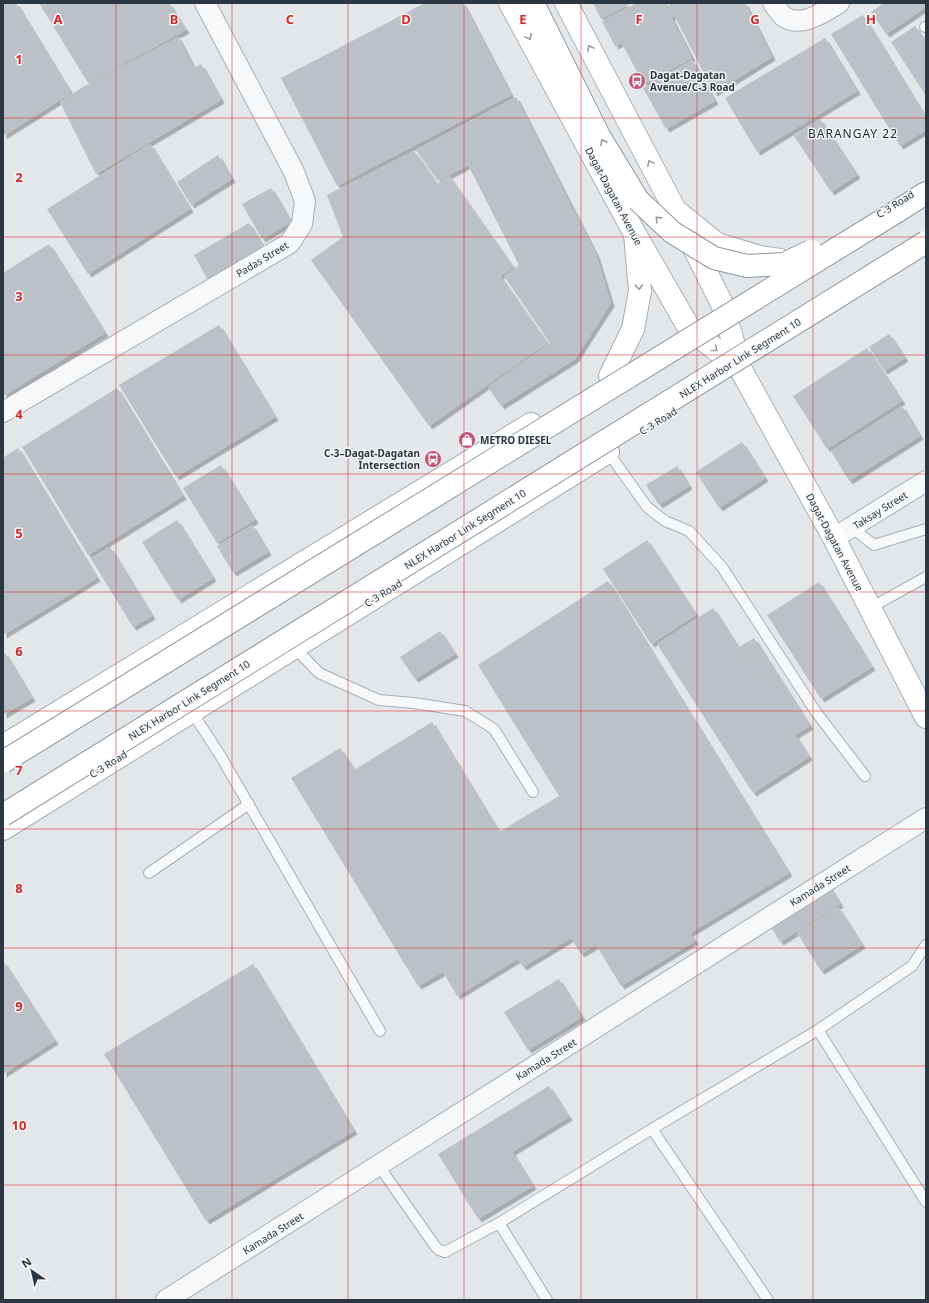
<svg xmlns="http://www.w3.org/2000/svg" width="929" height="1303" font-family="'Noto Sans',sans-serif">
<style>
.building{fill:#bcc1c7;filter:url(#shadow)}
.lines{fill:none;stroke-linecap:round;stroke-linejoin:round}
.lane-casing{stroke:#a9afb4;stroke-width:12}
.street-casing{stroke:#a9afb4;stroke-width:22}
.secondary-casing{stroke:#a9afb4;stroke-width:24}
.primary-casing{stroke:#a5adb5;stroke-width:24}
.highway-casing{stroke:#8d97a0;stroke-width:24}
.lane{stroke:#f7f8f9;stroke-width:10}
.street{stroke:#f7f8f9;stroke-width:20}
.secondary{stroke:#fff;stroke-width:22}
.primary{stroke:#fff;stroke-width:22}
.highway{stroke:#fff;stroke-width:22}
.highway-bridge-casing{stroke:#8d97a0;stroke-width:24;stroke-linecap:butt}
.highway-bridge{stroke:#fff;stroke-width:22}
.oneway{stroke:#969ba0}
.grid{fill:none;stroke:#d62828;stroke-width:1;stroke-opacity:0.55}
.labels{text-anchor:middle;stroke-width:3;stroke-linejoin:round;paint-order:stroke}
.poi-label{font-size:10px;font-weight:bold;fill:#2d3741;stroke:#f4f6f8;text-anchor:start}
.street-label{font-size:10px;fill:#2d3741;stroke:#f4f6f8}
.quarter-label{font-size:12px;letter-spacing:1px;fill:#1f2832;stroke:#f4f6f8}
.grid-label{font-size:13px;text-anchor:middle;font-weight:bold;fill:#d62828;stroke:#f4f6f8;stroke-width:3;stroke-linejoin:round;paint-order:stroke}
</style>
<defs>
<filter id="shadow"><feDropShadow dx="3.5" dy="3.5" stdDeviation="0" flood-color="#0004"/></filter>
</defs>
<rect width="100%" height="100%" fill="#e4e7ea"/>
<g class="building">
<path d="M 3,3 L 16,3 L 71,93 L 3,136 Z"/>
<path d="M 39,3 L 169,3 L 186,30 L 88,83 Z"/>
<path d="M 425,3 L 463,3 L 511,95 L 337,186 L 281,78 Z"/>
<path d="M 593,3 L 632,3 L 601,19 Z"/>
<path d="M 637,3 L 667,3 L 673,16 L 671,17 L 692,58 L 644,84 L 622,44 L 667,19 L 615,46 L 602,21 Z"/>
<path d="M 668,3 L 745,3 L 772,57 L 714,93 Z"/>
<path d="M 884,3 L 926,3 L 926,7 L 886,34 L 871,12 Z"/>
<path d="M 863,15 L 926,118 L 926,130 L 900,146 L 831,34 Z"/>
<path d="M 915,26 L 926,43 L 926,96 L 891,42 Z"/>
<path d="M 178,37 L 194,68 L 201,64 L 221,100 L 96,174 L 60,102 L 83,87 Z"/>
<path d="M 825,38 L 857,91 L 757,152 L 725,98 Z"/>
<path d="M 692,60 L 715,101 L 666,129 L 643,88 Z"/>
<path d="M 516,97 L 596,254 L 611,303 L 575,359 L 501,406 L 488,387 L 550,343 L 504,276 L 519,265 L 468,165 L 438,181 L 416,150 Z"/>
<path d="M 820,119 L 857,175 L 831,192 L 794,136 Z"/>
<path d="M 150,144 L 190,209 L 88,274 L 47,209 Z"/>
<path d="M 414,151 L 437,184 L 449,176 L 513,267 L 500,276 L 547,343 L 429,426 L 311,260 L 343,237 L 327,195 Z"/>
<path d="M 218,155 L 232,179 L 191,205 L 177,182 Z"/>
<path d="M 271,188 L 291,222 L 262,239 L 242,204 Z"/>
<path d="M 249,223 L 265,250 L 209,282 L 194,255 Z"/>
<path d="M 49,244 L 105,333 L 3,396 L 3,273 Z"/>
<path d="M 219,325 L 275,417 L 176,477 L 119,385 Z"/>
<path d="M 889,334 L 905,358 L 884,371 L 869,347 Z"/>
<path d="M 867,348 L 902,401 L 827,449 L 793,396 Z"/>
<path d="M 117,388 L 183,496 L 88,555 L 22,447 Z"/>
<path d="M 902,406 L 920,436 L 849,481 L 831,451 Z"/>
<path d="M 742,442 L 765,478 L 719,508 L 696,472 Z"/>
<path d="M 18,448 L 97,578 L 3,635 L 3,458 Z"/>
<path d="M 221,465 L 255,520 L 217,543 L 183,488 Z"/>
<path d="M 677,466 L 689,486 L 659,505 L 646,485 Z"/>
<path d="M 177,520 L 213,578 L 178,600 L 142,542 Z"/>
<path d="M 252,525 L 268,552 L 233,573 L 217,546 Z"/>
<path d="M 647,540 L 696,615 L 651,644 L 603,569 Z"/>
<path d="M 110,547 L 152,616 L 133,627 L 91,559 Z"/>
<path d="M 608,581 L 789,873 L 690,933 L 695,941 L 621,986 L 596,945 L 581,954 L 571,938 L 523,967 L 518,959 L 457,996 L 443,972 L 418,986 L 291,778 L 340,748 L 354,770 L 432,722 L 499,832 L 559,796 L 478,665 Z"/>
<path d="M 819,582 L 872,667 L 821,699 L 767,615 Z"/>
<path d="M 713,608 L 780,712 L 739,647 L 754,638 L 810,726 L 795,735 L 809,757 L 753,793 L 657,644 Z"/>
<path d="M 440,631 L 455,654 L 415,679 L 400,657 Z"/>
<path d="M 5,653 L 32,698 L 3,715 L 3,654 Z"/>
<path d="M 828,884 L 840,904 L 780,942 L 768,922 Z"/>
<path d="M 838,907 L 862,945 L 821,971 L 797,933 Z"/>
<path d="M 3,961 L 55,1041 L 3,1074 Z"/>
<path d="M 253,964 L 354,1131 L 206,1221 L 104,1054 Z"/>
<path d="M 559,979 L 582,1017 L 528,1050 L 504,1012 Z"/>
<path d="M 549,1086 L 569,1117 L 512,1152 L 533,1186 L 478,1219 L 438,1154 Z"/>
</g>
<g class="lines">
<g class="lane-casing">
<g id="lane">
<path d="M 925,27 L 926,27"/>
<path d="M 608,452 L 647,507 L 665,521 L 689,531 L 722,567 L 816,712 L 865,776"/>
<path d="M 851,527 L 874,545 L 926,529"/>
<path d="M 870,608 L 926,577"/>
<path d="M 295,648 L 319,673 L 379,700 L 414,703 L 465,711 L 494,729 L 533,792"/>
<path d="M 192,712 L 220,755 L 380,1031"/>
<path d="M 149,873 L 249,804"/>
<path d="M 818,1030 L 926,1202"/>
<path d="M 652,1129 L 768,1300"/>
<path d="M 379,1166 L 435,1246 L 439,1250 L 445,1252 L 499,1223"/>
<path d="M 547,1300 L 499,1223 L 652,1129 L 818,1030 L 912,966 L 926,945"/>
</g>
</g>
<g class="street-casing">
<g id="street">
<path d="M 773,3 C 776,7 779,12 783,16 C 800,29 824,12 839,3"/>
<path d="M 3,412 L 290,243 L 302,224 L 305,201 L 294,172 L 205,3"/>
<path d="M 834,538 L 926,481"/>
<path d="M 166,1300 L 926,818"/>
</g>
</g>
<g class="secondary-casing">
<g id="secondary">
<path d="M 510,3 L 635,234 L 689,328 L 741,370"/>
<path d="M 566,3 L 675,210 L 723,306 L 741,370 L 834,538 L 926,717"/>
</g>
</g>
<g class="primary-casing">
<g id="primary">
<path d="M 675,210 L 717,244 L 760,257 L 780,260"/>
<path d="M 610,376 L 633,329 L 640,291 L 635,234"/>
<path d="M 3,746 L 531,424"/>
<path d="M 3,829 L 608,452"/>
</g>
</g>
<g class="highway-casing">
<g id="highway">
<path d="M 533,3 L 599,136 L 638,200"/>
<path d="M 896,212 L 926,193"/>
</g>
</g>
<use href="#lane" class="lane"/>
<use href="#street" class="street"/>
<use href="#secondary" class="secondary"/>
<use href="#primary" class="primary"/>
<use href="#highway" class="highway"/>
<g class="highway-bridge-casing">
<g id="highway-bridge">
<path d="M 638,200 L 672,232 L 714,258 L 747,266 L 784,264 L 811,251"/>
<path d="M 3,762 L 896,212"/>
<path d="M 3,815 L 926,242"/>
</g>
</g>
<use href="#highway-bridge" class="highway-bridge"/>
</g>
<defs><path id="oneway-chevron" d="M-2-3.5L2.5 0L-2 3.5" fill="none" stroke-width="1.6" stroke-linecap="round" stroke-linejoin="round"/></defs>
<g class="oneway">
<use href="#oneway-chevron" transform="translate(529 37) rotate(62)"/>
<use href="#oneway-chevron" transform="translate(590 48) rotate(-118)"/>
<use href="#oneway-chevron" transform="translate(603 142) rotate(-121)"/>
<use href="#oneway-chevron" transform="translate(650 163) rotate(-118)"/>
<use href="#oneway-chevron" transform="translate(658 219) rotate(-136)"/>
<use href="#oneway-chevron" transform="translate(639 287) rotate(87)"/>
<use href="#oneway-chevron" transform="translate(715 349) rotate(39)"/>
</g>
<path class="grid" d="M 116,3 L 116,1300M 232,3 L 232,1300M 348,3 L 348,1300M 464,3 L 464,1300M 581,3 L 581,1300M 697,3 L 697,1300M 813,3 L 813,1300M 3,118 L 926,118M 3,237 L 926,237M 3,355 L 926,355M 3,474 L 926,474M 3,592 L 926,592M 3,711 L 926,711M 3,829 L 926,829M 3,948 L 926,948M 3,1066 L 926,1066M 3,1185 L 926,1185"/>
<defs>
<g id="bus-disc" transform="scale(0.9)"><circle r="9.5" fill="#c15776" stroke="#f4f6f8"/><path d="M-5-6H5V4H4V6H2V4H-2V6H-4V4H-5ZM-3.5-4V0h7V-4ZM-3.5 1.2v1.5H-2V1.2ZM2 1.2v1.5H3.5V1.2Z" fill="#fff"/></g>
<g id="shop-disc" transform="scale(0.9)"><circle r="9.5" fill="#c15776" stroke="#f4f6f8"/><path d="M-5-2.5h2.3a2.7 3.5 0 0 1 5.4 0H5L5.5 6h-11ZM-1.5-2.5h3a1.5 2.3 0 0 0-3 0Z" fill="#fff"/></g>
</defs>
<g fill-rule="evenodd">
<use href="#bus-disc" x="637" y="81"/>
<use href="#shop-disc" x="467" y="440"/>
<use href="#bus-disc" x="433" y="459"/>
</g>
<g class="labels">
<g class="poi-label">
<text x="650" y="79">Dagat-Dagatan<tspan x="650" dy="12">Avenue/C-3 Road</tspan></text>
<text x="480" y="444">METRO DIESEL</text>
<text x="420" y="457" text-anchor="end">C-3–Dagat-Dagatan<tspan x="420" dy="12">Intersection</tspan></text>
</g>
<g class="street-label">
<text transform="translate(614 196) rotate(62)" y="4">Dagat-Dagatan Avenue</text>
<text transform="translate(895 204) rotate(-32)" y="4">C-3 Road</text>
<text transform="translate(262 259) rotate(-31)" y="4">Padas Street</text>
<text transform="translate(740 358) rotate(-32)" y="4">NLEX Harbor Link Segment 10</text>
<text transform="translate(658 421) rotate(-32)" y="4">C-3 Road</text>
<text transform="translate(880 510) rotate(-32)" y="4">Taksay Street</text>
<text transform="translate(465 529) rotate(-32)" y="4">NLEX Harbor Link Segment 10</text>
<text transform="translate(835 542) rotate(62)" y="4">Dagat-Dagatan Avenue</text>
<text transform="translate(383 593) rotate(-32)" y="4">C-3 Road</text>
<text transform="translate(189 700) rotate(-32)" y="4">NLEX Harbor Link Segment 10</text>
<text transform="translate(108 764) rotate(-32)" y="4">C-3 Road</text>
<text transform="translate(820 885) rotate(-32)" y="4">Kamada Street</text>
<text transform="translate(546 1059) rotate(-32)" y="4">Kamada Street</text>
<text transform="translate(273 1233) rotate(-32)" y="4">Kamada Street</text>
</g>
<g class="quarter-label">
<text x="853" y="138">BARANGAY 22</text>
</g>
</g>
<g class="grid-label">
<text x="58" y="24">A</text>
<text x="174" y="24">B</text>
<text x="290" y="24">C</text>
<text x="406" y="24">D</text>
<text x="523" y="24">E</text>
<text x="639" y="24">F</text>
<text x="755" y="24">G</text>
<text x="871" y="24">H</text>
<text x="19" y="64">1</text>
<text x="19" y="182">2</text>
<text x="19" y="301">3</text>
<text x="19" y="419">4</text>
<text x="19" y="538">5</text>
<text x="19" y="656">6</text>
<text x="19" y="775">7</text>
<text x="19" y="893">8</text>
<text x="19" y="1011">9</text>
<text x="19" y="1130">10</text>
</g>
<rect width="929" height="1303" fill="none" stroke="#2d3741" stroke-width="8"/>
<g transform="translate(32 1271) rotate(326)" stroke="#f4f6f8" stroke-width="3" paint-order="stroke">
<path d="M0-3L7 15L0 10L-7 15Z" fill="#2d3741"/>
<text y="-6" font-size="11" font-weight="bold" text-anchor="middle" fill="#2d3741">N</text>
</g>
</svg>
